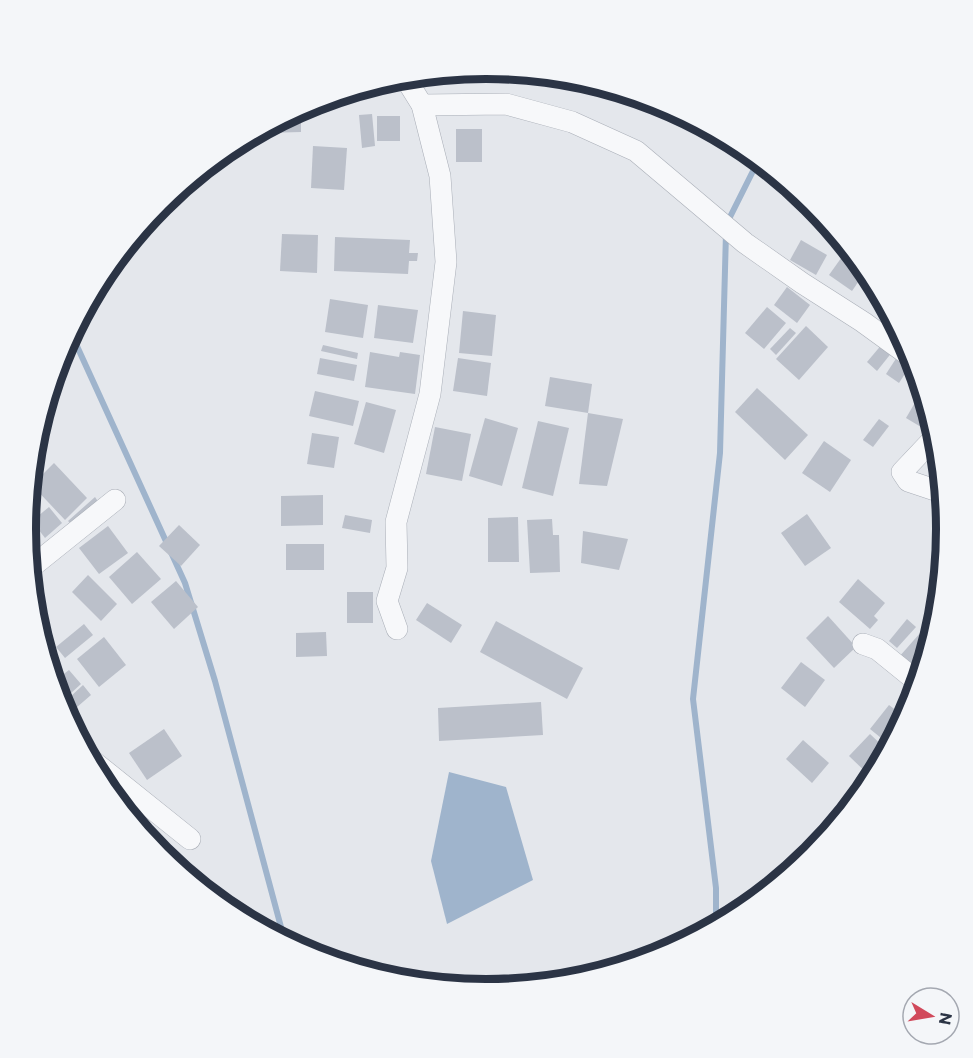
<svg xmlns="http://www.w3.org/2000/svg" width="973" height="1058" font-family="Commissioner,sans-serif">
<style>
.water{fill:#9fb4cc}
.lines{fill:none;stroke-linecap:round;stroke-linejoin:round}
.stream{stroke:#9fb4cc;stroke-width:6}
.building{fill:#bbc0ca}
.street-casing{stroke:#a9aeb7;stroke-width:22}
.street{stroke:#f7f8fa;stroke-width:21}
.rim{fill:none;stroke:#2b3445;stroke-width:8}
</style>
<rect width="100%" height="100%" fill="#e4e7ec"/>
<path class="water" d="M 449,772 L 506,787 L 533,880 L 447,924 L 431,861 Z"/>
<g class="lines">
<g class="stream">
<path d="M 727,223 L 759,159"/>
<path d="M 71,333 L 185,583 L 215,681 L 285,942"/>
<path d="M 716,927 L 716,888 L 693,699 L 720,453 L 726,233"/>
</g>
</g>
<g class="building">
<path d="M 301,108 L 301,132 L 266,133 L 266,127 Z"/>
<path d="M 372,114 L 375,146 L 362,148 L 359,115 Z"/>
<rect x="377" y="116" width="23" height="25"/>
<rect x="456" y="129" width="26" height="33"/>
<path d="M 313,146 L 347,148 L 344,190 L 311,188 Z"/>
<path d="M 813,204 L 839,236 L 838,238 L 806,215 Z"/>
<path d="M 282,234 L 318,235 L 317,273 L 280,271 Z"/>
<path d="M 335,237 L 410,240 L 409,253 L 418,253 L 417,261 L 409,261 L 408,274 L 334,271 Z"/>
<path d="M 801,240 L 827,255 L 816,275 L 790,260 Z"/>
<path d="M 849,247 L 867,269 L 852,291 L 829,275 Z"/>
<path d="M 787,287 L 810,305 L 797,323 L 774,305 Z"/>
<path d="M 330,299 L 368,305 L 363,338 L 325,332 Z"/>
<path d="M 378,305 L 418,310 L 413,343 L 374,338 Z"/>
<path d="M 767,307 L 786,323 L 764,349 L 745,333 Z"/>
<path d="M 463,311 L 496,315 L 492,356 L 459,353 Z"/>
<path d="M 806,326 L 828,347 L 799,380 L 776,359 Z"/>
<path d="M 790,328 L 796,333 L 776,355 L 770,349 Z"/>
<path d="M 883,343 L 893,351 L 877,371 L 867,362 Z"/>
<path d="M 323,345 L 358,353 L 357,359 L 321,351 Z"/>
<path d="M 370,352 L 399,357 L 400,352 L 420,355 L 415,394 L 365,387 Z"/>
<path d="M 897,357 L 910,366 L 899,383 L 886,374 Z"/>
<path d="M 320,358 L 357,365 L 354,381 L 317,374 Z"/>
<path d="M 458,358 L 491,363 L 487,396 L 453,391 Z"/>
<path d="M 550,377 L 592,384 L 588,413 L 545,406 Z"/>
<path d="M 757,388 L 808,435 L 785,460 L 735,412 Z"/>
<path d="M 923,389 L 935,427 L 931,433 L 906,418 Z"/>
<path d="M 315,391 L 359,401 L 353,426 L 309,416 Z"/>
<path d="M 366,402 L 396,410 L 384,453 L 354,444 Z"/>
<path d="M 588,413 L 623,419 L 607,486 L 579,484 Z"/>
<path d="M 485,418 L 518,428 L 502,486 L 469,476 Z"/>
<path d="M 879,419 L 889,426 L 873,447 L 863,440 Z"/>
<path d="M 538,421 L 569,428 L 553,496 L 522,488 Z"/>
<path d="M 435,427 L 471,434 L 462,481 L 426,474 Z"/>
<path d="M 312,433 L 339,437 L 334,468 L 307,464 Z"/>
<path d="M 824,441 L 851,460 L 830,492 L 802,473 Z"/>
<path d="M 54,463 L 87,498 L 65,520 L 32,485 Z"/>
<path d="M 31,493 L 38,501 L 27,511 L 29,495 Z"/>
<path d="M 323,495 L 323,525 L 281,526 L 281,496 Z"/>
<path d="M 95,497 L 99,503 L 73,526 L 68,521 Z"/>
<path d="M 49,507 L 62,523 L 45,538 L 32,521 Z"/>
<path d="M 807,514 L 831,548 L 805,566 L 781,533 Z"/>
<path d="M 345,515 L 372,520 L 370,533 L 342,528 Z"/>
<path d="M 518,517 L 519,562 L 488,562 L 488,518 Z"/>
<path d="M 552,519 L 553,535 L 559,535 L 560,572 L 530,573 L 527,520 Z"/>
<path d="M 179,525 L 200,545 L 181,566 L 159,546 Z"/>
<path d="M 108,526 L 128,553 L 99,574 L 79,548 Z"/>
<path d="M 583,531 L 628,539 L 619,570 L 581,563 Z"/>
<rect x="286" y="544" width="38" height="26"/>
<path d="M 137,552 L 161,579 L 132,604 L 109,577 Z"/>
<path d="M 88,575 L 117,604 L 101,621 L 72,592 Z"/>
<path d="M 858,579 L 885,603 L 874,616 L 878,620 L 870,629 L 839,602 Z"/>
<path d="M 176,581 L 198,607 L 174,629 L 151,602 Z"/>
<rect x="347" y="592" width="26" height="31"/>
<path d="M 427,603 L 462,625 L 451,643 L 416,620 Z"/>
<path d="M 828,616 L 856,647 L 834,668 L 806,638 Z"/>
<path d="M 907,619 L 916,627 L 897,648 L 889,641 Z"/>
<path d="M 496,621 L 583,668 L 567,699 L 480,652 Z"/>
<path d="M 84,624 L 93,635 L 65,658 L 56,647 Z"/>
<path d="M 326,632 L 327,656 L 296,657 L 296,633 Z"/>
<path d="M 921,632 L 932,641 L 910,667 L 899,657 Z"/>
<path d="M 104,637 L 126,665 L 99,687 L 77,659 Z"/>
<path d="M 801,662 L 825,680 L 805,707 L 781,688 Z"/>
<path d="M 69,670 L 81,684 L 70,694 L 57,679 Z"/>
<path d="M 57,684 L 70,697 L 83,685 L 91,695 L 69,714 L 60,705 L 55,686 Z"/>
<path d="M 541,702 L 543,735 L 439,741 L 438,708 Z"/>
<path d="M 889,705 L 906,718 L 891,746 L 870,729 Z"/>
<path d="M 164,729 L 182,756 L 147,780 L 129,753 Z"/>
<path d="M 870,734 L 888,751 L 873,779 L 849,756 Z"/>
<path d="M 803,740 L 829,763 L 812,783 L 786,759 Z"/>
<path d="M 209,887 L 231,908 L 228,911 L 205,892 Z"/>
</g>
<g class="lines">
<g class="street-casing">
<g id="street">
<path d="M 422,105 L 506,104 L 572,122 L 636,151 L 745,243 L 802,283 L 863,322 L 914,359"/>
<path d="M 937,435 L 902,472 L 908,481 L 944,493"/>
<path d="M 29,569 L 115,500"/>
<path d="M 397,629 L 387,601 L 397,568 L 396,522 L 430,394 L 446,262 L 440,176 L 422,105 L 404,76"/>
<path d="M 863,644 L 877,649 L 919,683"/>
<path d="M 89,758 L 190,839"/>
</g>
</g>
<use href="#street" class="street"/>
</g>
<path d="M0 0H973V1058H0ZM36 529a450 450 0 1 1 900 0a450 450 0 1 1-900 0Z" fill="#f4f6f9" fill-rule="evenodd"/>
<path class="rim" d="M36 529a450 450 0 1 1 900 0a450 450 0 1 1-900 0Z"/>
<g transform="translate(931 1016) rotate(101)"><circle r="28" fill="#f4f6f9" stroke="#a4a8b1" stroke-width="1.5"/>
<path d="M0-4.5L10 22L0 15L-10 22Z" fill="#d1495b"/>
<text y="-9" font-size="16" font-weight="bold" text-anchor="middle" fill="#2b3445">N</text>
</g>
</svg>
